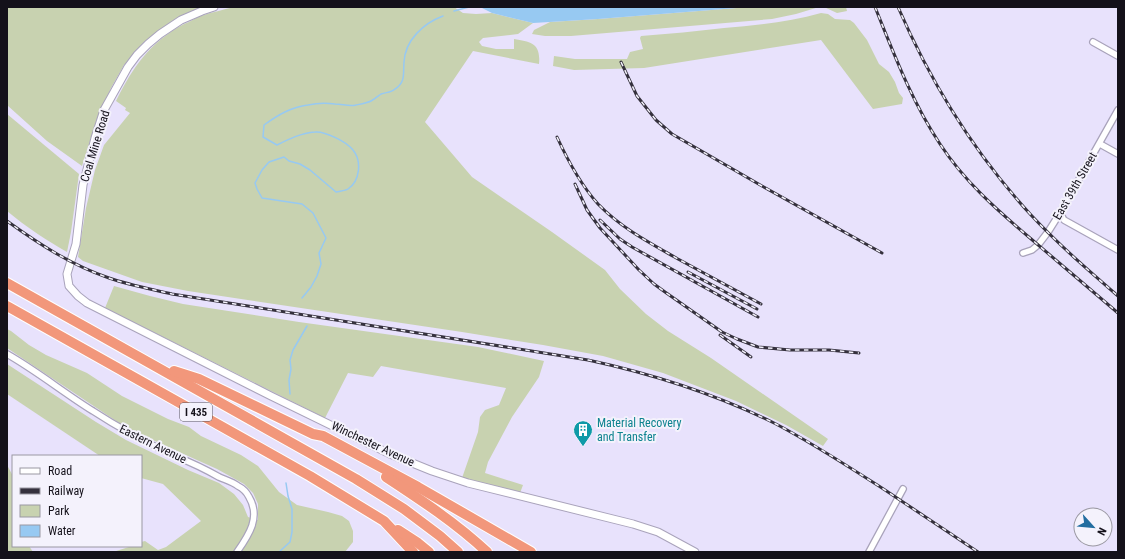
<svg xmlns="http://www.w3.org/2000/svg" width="1125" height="559" font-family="'Roboto Condensed',sans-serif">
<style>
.green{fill:#c8d2b0}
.water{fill:#97c9f2}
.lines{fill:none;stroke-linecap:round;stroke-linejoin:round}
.stream{stroke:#97c9f2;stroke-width:1.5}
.minor-casing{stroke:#a9a3bb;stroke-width:8}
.tertiary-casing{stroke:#a9a3bb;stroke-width:9}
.motorway-casing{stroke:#fff;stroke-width:12}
.minor{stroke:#fff;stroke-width:5.5}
.tertiary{stroke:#fff;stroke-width:7}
.motorway{stroke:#f2977b;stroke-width:10}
.rail-casing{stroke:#35313d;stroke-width:3}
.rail{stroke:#f4f2fc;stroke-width:1.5;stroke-dasharray:4.5;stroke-linecap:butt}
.labels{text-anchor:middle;stroke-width:4;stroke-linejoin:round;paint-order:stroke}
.shield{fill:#f4f2fc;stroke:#57545e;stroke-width:1}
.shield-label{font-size:11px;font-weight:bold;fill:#14111a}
.street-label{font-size:12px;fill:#14111a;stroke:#f4f2fc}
.culture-label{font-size:12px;fill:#0d838f;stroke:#f4f2fc;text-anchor:start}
</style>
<rect width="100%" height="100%" fill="#e8e2fc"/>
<g class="green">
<path d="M 7,7 L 201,7 L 175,19 L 143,43 L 124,65 L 111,88 L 98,116 L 82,166 L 47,141 L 7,105 Z"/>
<path d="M 234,7 L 454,7 L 463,13 L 476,14 L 492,13 L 533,23 L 518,34 L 483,38 L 479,42 L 482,46 L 496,49 L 514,49 L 514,39 C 531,42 541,43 539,64 L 473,51 L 425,122 L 472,177 L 552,232 L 605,270 L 620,289 L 646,314 L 668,331 L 711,358 L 828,439 L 823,446 L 786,425 L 736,401 L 663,373 L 603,356 L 543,345 L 462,332 L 188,291 L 142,282 L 83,261 L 78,257 L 86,208 L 95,170 L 104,145 L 130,113 L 125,110 L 126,108 L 116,101 C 133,67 149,43 184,24 C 190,22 195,18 201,16 C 212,12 223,10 234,7 Z"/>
<path d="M 749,7 L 846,7 L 847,11 L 837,13 L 824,7 L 819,7 L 796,14 L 772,19 L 571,36 L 545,36 L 532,34 L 534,30 L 550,22 L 598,19 Z"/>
<path d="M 821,13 L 828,14 L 835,19 L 850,20 L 854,23 L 867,40 L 879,64 L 889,72 L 895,82 L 899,93 L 903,98 L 902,104 L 873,109 L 821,40 L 644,68 L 574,70 L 553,66 L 554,56 L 575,59 L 627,59 L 630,52 L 643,49 L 640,38 L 641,36 C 669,34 697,31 724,28 C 757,25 790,22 821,13 Z"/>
<path d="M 7,114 L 79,174 L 71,232 L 67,252 C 46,240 26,227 7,211 Z"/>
<path d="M 114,286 L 150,296 L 183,304 L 299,322 L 478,347 L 544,361 L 539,377 L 512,417 L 488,462 L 485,473 L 523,485 L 520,493 L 462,478 L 478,432 L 480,417 L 485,410 L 499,405 L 506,388 L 381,366 L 373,377 L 348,373 L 325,418 L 105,308 Z"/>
<path d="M 7,329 L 11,331 L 29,345 L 46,355 L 87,373 L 122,396 L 168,419 L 189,427 L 201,436 L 241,455 L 258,466 L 279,492 L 297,505 L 328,512 L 342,516 L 349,521 L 353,531 L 353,542 L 345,552 L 113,552 L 132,546 L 141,546 L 141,542 L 145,541 L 158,550 L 166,547 L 201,521 L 163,484 L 141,478 L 141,456 L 100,456 L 7,394 L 7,364 L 96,422 L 126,440 L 188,470 L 219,483 L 234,494 L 243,505 L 248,517 L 258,520 L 258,504 L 253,493 L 244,484 L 217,469 L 159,443 L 122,425 L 7,348 Z"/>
<path d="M 7,465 L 13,476 L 13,546 L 29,546 L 33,552 L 7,552 Z"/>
</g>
<path class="water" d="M 480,7 L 749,7 L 598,19 L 533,23 L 492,13 Z"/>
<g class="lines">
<g class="stream">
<path d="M 454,11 L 469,7"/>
<path d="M 302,298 L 311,287 L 317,276 L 321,264 L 319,253 L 326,238 L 313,213 L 302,204 L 262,198 L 257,189 L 255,183 L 262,170 L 269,162 L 284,157 L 289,161 L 300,164 L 310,170 L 336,192 C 339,191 345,191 348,189 C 360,181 362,161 353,150 C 347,142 325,131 315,132 C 301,133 289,139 277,145 L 263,137 L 264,125 C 278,115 291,107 308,105 C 317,103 327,103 335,104 C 342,104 350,107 356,105 C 361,104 367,103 371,101 C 375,99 378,96 381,94 C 386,92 391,93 395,89 C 406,82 403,73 404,62 C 405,40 424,23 443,16"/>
<path d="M 290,394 L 289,380 L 291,369 L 290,360 L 293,350 L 307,326"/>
<path d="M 279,552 L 290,542 L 292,532 L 292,509 L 288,496 L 286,483"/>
</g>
<g class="minor-casing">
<g id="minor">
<path d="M 1093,42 L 1118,56"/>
<path d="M 1100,144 L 1118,154"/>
<path d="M 1060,213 L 1064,220 L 1118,250"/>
<path d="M 1023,253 L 1032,250 L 1038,245 L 1048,232 L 1060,213 L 1118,110"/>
<path d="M 7,354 C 37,371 64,393 93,411 C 119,428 147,443 175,456 C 190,462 205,469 219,477 C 226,480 233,482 238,486 C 242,488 247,493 249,497 C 261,517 249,535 237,552"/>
<path d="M 869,552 L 903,489"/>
</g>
</g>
<g class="tertiary-casing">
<path id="tertiary" d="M 214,7 L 202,11 L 181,20 L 160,34 L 148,44 L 137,55 L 128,67 L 104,110 L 95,138 L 83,185 L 76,244 L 67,274 L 69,286 L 78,296 L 87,303 L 271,396 L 390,454 L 432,471 L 468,483 L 633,524 L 658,532 L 695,552"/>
</g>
<g class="motorway-casing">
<g id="motorway">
<path d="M 7,283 L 356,479 L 404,509 L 440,536 L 458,552"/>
<path d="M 7,306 L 310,476 L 384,521 L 413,552"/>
<path d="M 174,371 L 199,379 L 313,434 L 323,436 L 418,487 L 531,552"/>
<path d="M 386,477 C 421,500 456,523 487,552"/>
<path d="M 398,530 L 418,543 L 429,552"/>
</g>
</g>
<use href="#minor" class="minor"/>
<use href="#tertiary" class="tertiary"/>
<use href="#motorway" class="motorway"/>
<g class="rail-casing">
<g id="rail">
<path d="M 875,7 C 894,54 912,102 940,144 C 964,181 997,210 1030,238 C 1059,263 1089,288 1118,313"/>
<path d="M 898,7 C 931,83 975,154 1031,215 C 1058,244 1088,270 1118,296"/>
<path d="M 621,62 L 637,96 L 656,120 L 672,134 L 762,186 L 882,253"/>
<path d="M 557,137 C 568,161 581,185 598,204 C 621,228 650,243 678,259 C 706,274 733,289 761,304"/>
<path d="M 575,184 L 587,210 L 600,228 L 639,270 L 654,284 L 665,292 L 722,332 L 737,339 L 758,347 L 790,350 L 829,350 L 859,353"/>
<path d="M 600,220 L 620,239 L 632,247 L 758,317"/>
<path d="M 7,221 C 39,244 71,265 109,278 C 129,285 151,289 172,294 L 588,360 C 653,374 716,394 776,424 C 814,444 849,467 885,490 C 916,511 947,531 978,552"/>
<path d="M 688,272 L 757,309"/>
<path d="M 720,335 L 751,357"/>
</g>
</g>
<use href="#rail" class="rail"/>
</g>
<defs>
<g id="building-pin" transform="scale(1)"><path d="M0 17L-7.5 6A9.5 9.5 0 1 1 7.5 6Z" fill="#0f9aa8" stroke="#f4f2fc"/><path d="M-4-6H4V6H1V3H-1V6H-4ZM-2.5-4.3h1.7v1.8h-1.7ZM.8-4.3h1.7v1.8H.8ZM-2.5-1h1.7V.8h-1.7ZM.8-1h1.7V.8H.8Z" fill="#fff"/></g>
</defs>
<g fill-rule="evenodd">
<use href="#building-pin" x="583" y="430"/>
</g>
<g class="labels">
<rect class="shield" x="180" y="403" width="32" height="18" rx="3"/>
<g class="shield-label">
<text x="196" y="416">I 435</text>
</g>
<g class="street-label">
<text transform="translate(95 146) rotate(-73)" y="4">Coal Mine Road</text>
<text transform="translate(1075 186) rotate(-60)" y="4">East 39th Street</text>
<text transform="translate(153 444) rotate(26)" y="4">Eastern Avenue</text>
<text transform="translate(373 444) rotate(25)" y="4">Winchester Avenue</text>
</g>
<g class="culture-label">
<text x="597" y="427">Material Recovery<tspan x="597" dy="14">and Transfer</tspan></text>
</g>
</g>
<rect width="1125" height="559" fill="none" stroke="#14111a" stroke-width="16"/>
<rect x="12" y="455" width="130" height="92" fill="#f4f2fc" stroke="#9a98a2"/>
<rect x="20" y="468" width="20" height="6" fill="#ffffff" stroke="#9a98a2"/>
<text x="48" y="475" font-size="12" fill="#14111a">Road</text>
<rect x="20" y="488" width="20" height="6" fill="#35313d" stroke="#9a98a2"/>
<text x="48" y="495" font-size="12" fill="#14111a">Railway</text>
<rect x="20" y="505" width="20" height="12" fill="#c8d2b0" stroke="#9a98a2"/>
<text x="48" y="515" font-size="12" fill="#14111a">Park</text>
<rect x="20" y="525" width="20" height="12" fill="#97c9f2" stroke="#9a98a2"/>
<text x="48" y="535" font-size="12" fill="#14111a">Water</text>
<g transform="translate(1093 527) rotate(117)"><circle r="19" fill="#f4f2fc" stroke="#9a98a2"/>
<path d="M0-3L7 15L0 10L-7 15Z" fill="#226da0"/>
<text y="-6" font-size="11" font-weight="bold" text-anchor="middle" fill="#14111a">N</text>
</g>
</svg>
